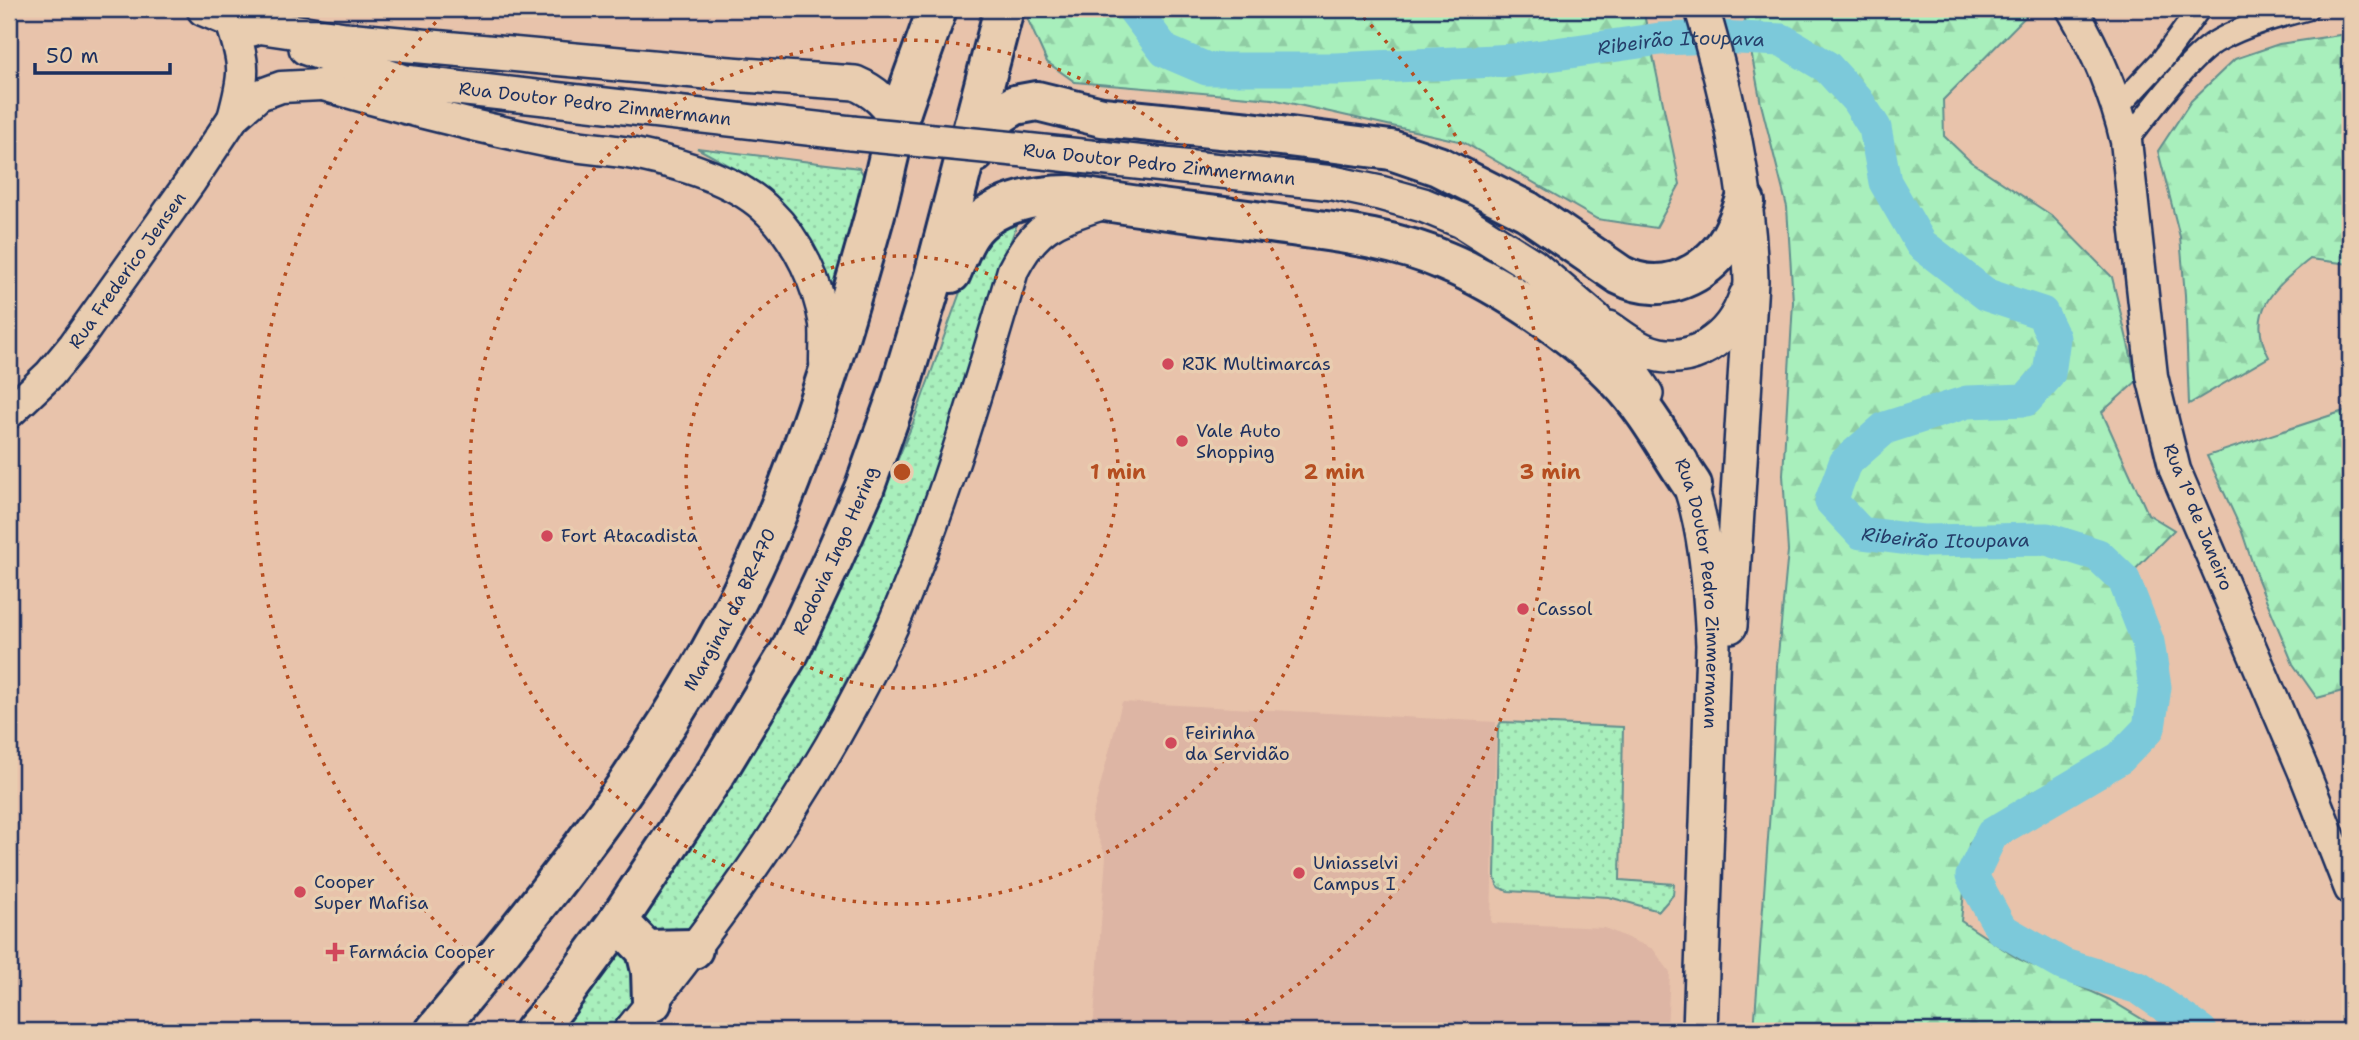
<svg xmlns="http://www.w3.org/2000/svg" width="2359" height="1040" font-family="'Shantell Sans',sans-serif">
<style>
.built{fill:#ddb5a4}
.grass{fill:url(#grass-dots);stroke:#628f8d;stroke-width:2}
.forest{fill:url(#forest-firs);stroke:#628f8d;stroke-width:2}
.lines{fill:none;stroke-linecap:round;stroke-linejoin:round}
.river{stroke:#7cc9da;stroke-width:33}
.street-casing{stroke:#1b2f5e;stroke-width:26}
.secondary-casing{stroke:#1b2f5e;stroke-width:35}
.primary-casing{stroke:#1b2f5e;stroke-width:38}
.highway-casing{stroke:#1b2f5e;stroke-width:44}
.street{stroke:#e9cdb0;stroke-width:21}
.secondary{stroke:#e9cdb0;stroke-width:30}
.primary{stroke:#e9cdb0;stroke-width:33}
.highway{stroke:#e9cdb0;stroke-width:38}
.primary-bridge-casing{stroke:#1b2f5e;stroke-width:38;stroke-linecap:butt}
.primary-bridge{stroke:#e9cdb0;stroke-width:33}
.ring{fill:none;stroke:#b54e20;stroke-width:3.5;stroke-dasharray:3.5 7}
.poi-dot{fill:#d1495b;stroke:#e9cdb0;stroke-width:2.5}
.labels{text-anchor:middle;stroke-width:7;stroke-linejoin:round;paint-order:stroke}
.street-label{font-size:18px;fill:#1b2f5e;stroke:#e9cdb0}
.poi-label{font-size:18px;fill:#1b2f5e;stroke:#e9cdb0;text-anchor:start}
.water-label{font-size:19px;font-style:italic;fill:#253e6a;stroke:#e9cdb0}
.centre{fill:#b54e20;stroke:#e9cdb0;stroke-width:3.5}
.ring-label{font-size:21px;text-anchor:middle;font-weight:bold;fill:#b54e20;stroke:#e9cdb0;stroke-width:7;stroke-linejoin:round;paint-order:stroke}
</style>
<defs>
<pattern id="grass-dots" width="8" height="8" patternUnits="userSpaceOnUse" patternTransform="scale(1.75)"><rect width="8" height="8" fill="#a8efbc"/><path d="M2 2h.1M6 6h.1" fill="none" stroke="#90cda4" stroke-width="1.8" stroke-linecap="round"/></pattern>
<pattern id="forest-firs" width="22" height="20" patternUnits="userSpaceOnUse" patternTransform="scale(1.75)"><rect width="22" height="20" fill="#a8efbc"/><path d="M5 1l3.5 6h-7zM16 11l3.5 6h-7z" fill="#90cda4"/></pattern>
</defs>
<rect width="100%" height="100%" fill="#e8c3ab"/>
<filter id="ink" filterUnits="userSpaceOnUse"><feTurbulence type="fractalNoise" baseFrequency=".0143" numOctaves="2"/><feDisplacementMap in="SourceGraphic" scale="14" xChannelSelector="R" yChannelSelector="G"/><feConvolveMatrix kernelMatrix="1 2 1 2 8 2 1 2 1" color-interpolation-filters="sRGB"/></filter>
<g filter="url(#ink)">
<path class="built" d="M 1122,702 L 1496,722 L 1491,923 L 1605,928 L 1653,949 L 1670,972 L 1667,1031 L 1093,1031 L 1106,856 L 1091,821 Z"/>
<g class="grass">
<path d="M 697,148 L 859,168 L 869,183 L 835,316 L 789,213 L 747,175 Z"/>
<path d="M 1017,224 L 993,289 L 929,499 L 877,620 L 805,761 L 754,844 L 690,929 L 672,941 L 635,923 L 828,614 L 875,514 L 913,423 L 976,248 L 1010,225 Z"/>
<path d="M 1501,722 L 1623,727 L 1620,880 L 1674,884 L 1673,895 L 1659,911 L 1609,897 L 1508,891 L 1498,887 L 1495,878 L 1498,728 Z"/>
<path d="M 622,941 L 634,962 L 635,999 L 612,1031 L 553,1031 Z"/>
</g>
<g class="forest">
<path d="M 1031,9 L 1643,9 L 1680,184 L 1656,228 L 1597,219 L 1463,142 L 1272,99 L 1075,82 L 1047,62 L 1028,20 Z"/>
<path d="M 1743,9 L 2033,9 L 1943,100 L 1944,136 L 1971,162 L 2051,215 L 2112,277 L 2137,381 L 2102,412 L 2148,514 L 2174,530 L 2113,592 C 2128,609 2147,643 2149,668 C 2152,702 2132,740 2103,759 C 2079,774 2050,780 2026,796 C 2006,809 1988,828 1969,844 L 1961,921 L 2019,959 L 2110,1000 L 2162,1031 L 1754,1031 L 1771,797 L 1777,666 L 1788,551 L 1783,475 L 1793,302 L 1787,207 L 1761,104 Z"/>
<path d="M 2350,25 L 2350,264 L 2310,259 C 2277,286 2244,310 2269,357 L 2189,404 L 2185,295 L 2180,237 L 2158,151 L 2191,101 L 2235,59 L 2279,44 L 2346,34 Z"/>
<path d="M 2350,409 L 2350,689 L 2317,698 L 2293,664 L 2258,580 L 2241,529 L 2207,456 Z"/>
</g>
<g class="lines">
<path class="river" id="s1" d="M 1133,9 L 1165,51 L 1207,69 L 1336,69 L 1514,60 L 1660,39 L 1717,37 L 1782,40 L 1827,67 L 1857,100 L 1875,128 L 1885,182 L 1921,244 L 1987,295 L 2042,313 L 2054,338 L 2049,374 L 2026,400 L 1967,402 L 1885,428 L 1845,463 L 1831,501 L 1861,533 L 1924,541 L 2047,539 L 2098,555 L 2124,580 L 2148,642 L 2155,687 L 2149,728 L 2120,758 L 1992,834 L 1972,876 L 2001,929 L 2064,965 L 2139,988 L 2201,1031"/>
<g class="street-casing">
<g id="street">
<path d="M 2118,107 L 2162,60 L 2199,9"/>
<path d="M 2126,141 C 2149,114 2190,55 2219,40 C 2246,25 2277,17 2307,9"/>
</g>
</g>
<g class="secondary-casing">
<g id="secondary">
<path d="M 2072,9 C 2096,50 2115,94 2126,141 L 2152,376 L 2175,470 L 2304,772 L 2350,889"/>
<path d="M 231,22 C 246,66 245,74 233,118"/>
<path d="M 323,85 C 399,108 476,127 555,143 C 581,148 608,149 634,154 C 678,163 737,179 769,212 C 799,241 818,284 825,324 C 826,336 825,350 825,362"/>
<path id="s2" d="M 9,413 L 50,374 L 74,345 L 191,181 L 233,118 L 259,95 L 281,87 L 341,84"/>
<path d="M 629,1031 C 711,929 788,825 850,710 C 865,682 880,654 893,625 C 942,510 978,390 1013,270 C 1038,221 1060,219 1108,202"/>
</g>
</g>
<g class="primary-casing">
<g id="primary">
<path d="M 204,9 L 252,29"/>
<path d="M 1702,9 C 1728,97 1749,189 1751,281 L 1730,626"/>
<path d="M 231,22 L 345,39 L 717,73 L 855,83 C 876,92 887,103 898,123"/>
<path id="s3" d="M 306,48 L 404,82 L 851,133"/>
<path id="s4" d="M 1015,149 L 1333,183 L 1380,193 L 1423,205 L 1462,221 L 1533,266 L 1595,319 L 1646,394"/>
<path d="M 1609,328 C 1620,336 1633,346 1646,351 C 1691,369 1732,338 1746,296"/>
<path id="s5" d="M 1681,461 C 1706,518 1710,584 1713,645 L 1700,1031"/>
</g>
</g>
<g class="highway-casing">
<g id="highway">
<path d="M 975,153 L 999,115 L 1015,105 L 1037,101 L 1102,117 L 1250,132 L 1391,150 L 1438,166 L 1527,211 L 1620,275 C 1658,295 1697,280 1723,248 C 1734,235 1739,218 1745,202"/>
<path d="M 951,273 C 957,260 962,244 970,233 C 991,203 1036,195 1070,195 C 1143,209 1217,215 1291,226 C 1342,233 1397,240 1445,261 C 1503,285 1576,335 1619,381 C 1648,411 1668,450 1692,485"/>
<path d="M 618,921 L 646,950 L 651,971 L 652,1002"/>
<path d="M 646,950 L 693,949"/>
<path id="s6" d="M 435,1031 C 564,878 689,718 769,533 C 813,430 845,321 875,214 C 883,184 889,153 897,124 C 909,85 925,47 937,9"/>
<path id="s7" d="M 534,1031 L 556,1005 L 618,921 L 718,770 L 790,651 L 833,559 L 864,489 L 901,385 L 934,276 L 1004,9"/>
</g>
</g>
<use href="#street" class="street"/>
<use href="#secondary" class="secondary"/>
<use href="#primary" class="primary"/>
<use href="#highway" class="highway"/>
<g class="primary-bridge-casing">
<path id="primary-bridge" d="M 851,133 L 1015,149"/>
</g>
<use href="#primary-bridge" class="primary-bridge"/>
</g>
</g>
<g class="ring">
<circle cx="902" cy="472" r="216"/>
<circle cx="902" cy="472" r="432"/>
<path d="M573 1030A648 648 0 0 1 448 10M1356 10A648 648 0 0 1 1231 1030"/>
</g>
<g class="poi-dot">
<circle cx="1168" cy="364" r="7"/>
<circle cx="1182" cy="441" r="7"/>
<circle cx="547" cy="536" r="7"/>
<circle cx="1523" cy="609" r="7"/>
<circle cx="1171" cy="743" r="7"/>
<circle cx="1299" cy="873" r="7"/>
<circle cx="300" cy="892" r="7"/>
<path d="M331.5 941.5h7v7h7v7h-7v7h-7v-7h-7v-7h7z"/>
</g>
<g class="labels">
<g class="street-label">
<text dy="6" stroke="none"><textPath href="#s3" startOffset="296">Rua Doutor Pedro Zimmermann</textPath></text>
<text dy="6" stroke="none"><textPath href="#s4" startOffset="145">Rua Doutor Pedro Zimmermann</textPath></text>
<text dy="6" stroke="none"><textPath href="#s2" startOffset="186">Rua Frederico Jensen</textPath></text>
<text transform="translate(2198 517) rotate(68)" y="6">Rua 1º de Janeiro</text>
<text dy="6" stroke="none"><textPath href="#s7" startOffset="569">Rodovia Ingo Hering</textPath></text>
<text dy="6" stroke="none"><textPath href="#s5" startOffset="135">Rua Doutor Pedro Zimmermann</textPath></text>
<text dy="6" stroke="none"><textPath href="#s6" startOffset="516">Marginal da BR-470</textPath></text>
</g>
<g class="poi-label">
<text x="1182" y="370">RJK Multimarcas</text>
<text x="1196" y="437">Vale Auto<tspan x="1196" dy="21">Shopping</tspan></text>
<text x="561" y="542">Fort Atacadista</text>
<text x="1537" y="615">Cassol</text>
<text x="1185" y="739">Feirinha<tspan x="1185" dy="21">da Servidão</tspan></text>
<text x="1313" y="869">Uniasselvi<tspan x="1313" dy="21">Campus I</tspan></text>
<text x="314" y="888">Cooper<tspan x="314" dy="21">Super Mafisa</tspan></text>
<text x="349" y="958">Farmácia Cooper</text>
</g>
<g class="water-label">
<text dy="7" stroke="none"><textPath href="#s1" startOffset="574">Ribeirão Itoupava</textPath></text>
<text dy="7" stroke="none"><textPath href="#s1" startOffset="1540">Ribeirão Itoupava</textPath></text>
</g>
</g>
<circle cx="902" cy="472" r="10" class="centre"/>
<g class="ring-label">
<text x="1118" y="479">1 min</text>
<text x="1334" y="479">2 min</text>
<text x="1550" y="479">3 min</text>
</g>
<rect width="2359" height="1040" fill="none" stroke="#e9cdb0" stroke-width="35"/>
<rect x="18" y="18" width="2324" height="1005" fill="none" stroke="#1b2f5e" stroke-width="2.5" filter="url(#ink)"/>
<path d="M35 63v10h135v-10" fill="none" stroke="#1b2f5e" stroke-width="3.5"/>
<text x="46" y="63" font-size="21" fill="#1b2f5e" stroke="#e9cdb0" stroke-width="5" paint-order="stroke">50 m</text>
</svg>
